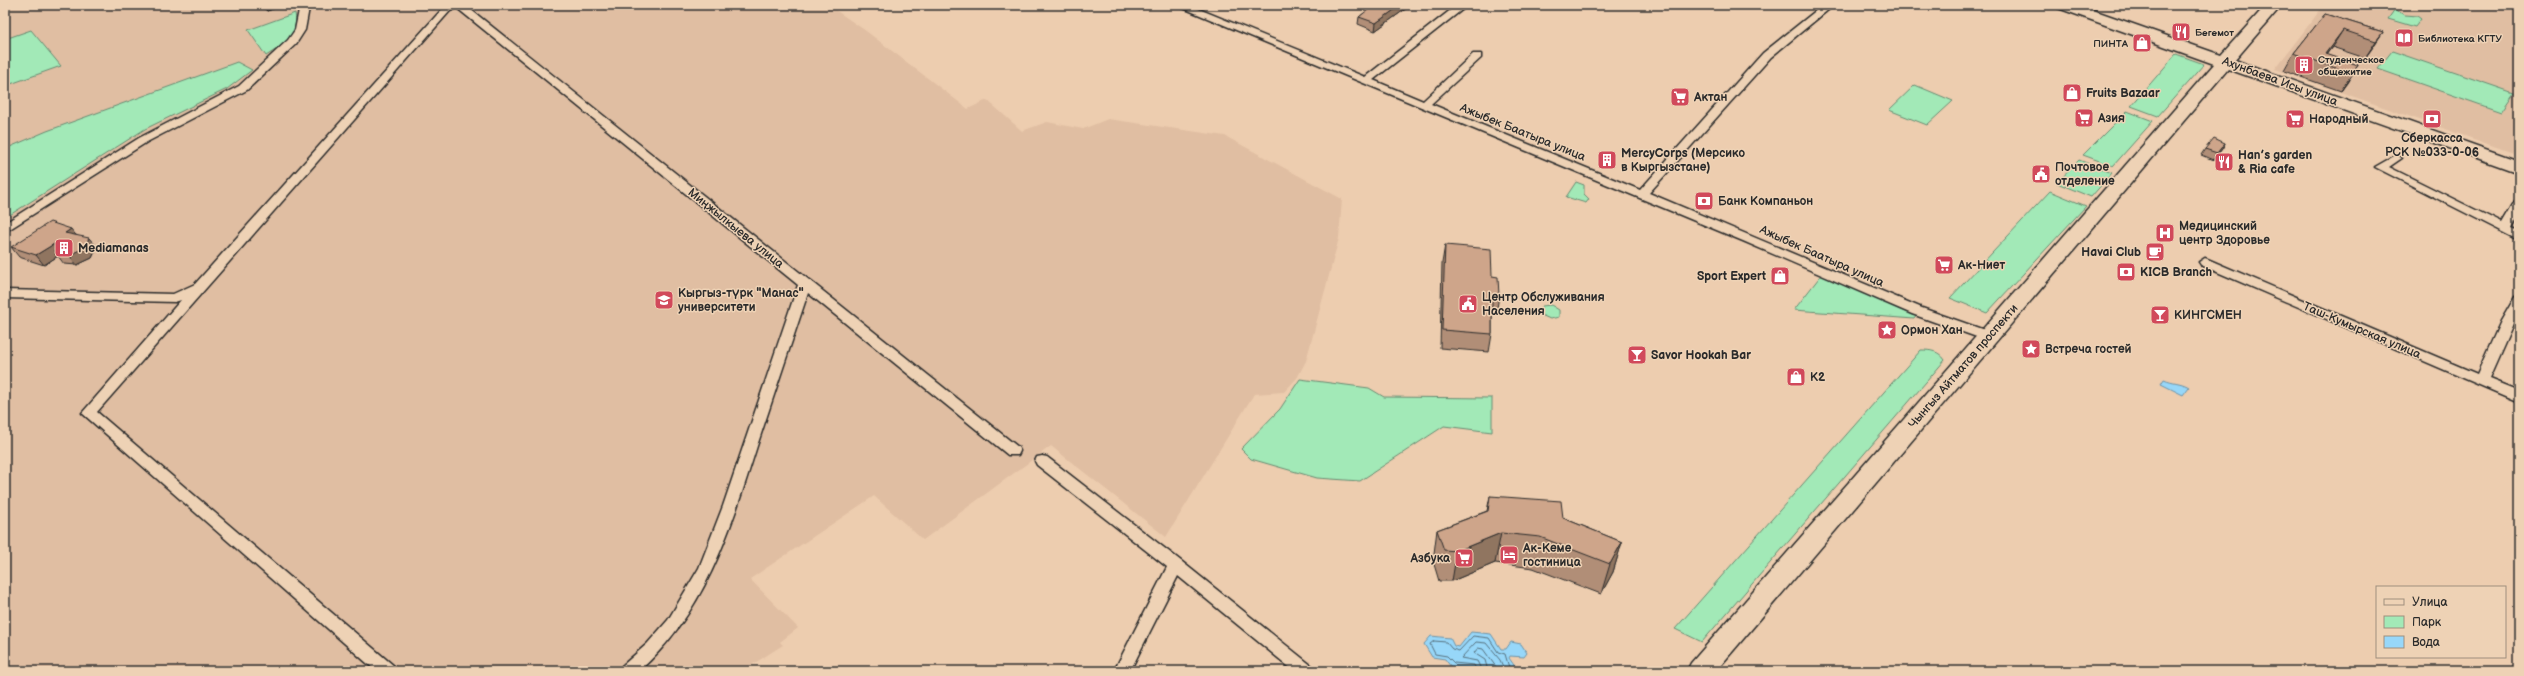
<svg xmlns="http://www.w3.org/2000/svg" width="2524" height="676" font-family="'Balsamiq Sans',sans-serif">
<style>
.built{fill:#e0bea2}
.green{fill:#a2e9b7;stroke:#668a71}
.water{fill:#97d7f9;stroke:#6c92a7}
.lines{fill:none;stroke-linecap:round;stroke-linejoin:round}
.shore{stroke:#56707d;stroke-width:1}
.street-casing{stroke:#2b2b2b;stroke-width:3}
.primary-casing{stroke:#2b2b2b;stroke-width:3}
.street{fill:#eed2b5;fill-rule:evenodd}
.primary{fill:#eed2b5;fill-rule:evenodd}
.wall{fill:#b18e77;stroke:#2b2b2b}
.shaded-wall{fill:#907461;stroke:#2b2b2b}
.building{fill:#cea58a;stroke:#2b2b2b}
.labels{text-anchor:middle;stroke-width:3;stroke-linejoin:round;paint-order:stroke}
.far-poi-label{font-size:10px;font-weight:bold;fill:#2b2b2b;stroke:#eed2b5;text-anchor:start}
.street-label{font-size:12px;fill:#2b2b2b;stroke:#eed2b5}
.poi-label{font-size:12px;font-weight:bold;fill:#2b2b2b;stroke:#eed2b5;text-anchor:start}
</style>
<rect width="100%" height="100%" fill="#edcdaf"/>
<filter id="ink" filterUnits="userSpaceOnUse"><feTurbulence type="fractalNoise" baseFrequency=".025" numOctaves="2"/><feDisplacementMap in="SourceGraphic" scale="8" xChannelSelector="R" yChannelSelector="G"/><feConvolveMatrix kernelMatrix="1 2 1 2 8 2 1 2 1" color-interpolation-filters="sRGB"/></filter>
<g filter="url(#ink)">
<g class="built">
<path d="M 5,5 L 828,5 L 866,31 L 968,109 L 987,100 L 1022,131 L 1047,122 L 1083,129 L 1108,119 L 1225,136 L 1342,199 L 1339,238 L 1306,361 L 1297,378 L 1284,392 L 1254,394 L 1166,537 L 1051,446 L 923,540 L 874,496 L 750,579 L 798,628 L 780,642 L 783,645 L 742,671 L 5,671 Z"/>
<path d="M 2324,5 L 2519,5 L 2519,155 L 2275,69 Z"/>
</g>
<g class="green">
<path d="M 2395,9 L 2404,15 L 2417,16 L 2421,19 L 2415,27 L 2388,19 Z"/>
<path d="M 295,13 C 299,36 283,45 266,56 L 248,30 Z"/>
<path d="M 31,30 L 61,66 L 5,86 L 5,39 Z"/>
<path d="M 2392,51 L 2514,93 L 2501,112 L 2378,69 Z"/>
<path d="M 2176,54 L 2204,64 L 2158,116 L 2131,106 Z"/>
<path d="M 237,62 L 252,70 L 227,89 L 145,129 L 5,218 L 5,149 L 47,131 Z"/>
<path d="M 1915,85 L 1953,101 L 1927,125 L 1889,110 Z"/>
<path d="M 2127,111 L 2153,121 L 2113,166 L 2083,155 Z"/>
<path d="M 2079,160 L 2112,173 L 2091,197 L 2057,183 Z"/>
<path d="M 1576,182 L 1584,185 L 1584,194 L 1589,199 L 1586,203 L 1566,197 Z"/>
<path d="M 2050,191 L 2086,206 L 1987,313 L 1950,298 Z"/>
<path d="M 1822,274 L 1917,315 L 1914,319 L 1794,310 Z"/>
<path d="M 1551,305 L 1559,310 L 1559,317 L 1550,319 L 1541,315 L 1539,310 L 1542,306 Z"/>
<path d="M 1921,350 C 1931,350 1939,351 1945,360 L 1702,642 L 1675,629 Z"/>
<path d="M 1300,379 L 1369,388 L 1384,397 L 1492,398 L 1492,432 L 1444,426 L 1360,481 L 1317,478 L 1251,459 L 1241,449 L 1280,409 Z"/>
</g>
<g class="water">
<path d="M 2164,379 C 2173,383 2181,382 2189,387 L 2183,395 L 2161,384 Z"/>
<path d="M 1471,632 L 1491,634 L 1501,649 L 1506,649 L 1511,642 L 1521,644 L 1527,653 L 1524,657 L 1510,656 L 1509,658 L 1516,668 L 1512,671 L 1451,667 L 1445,659 L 1432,657 L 1424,644 L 1431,636 L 1450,638 L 1454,646 L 1459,647 Z"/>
</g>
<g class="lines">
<g class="shore">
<path d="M 1477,671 L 1474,665 L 1454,663 L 1447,656 L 1435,654 L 1430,644 L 1434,641 L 1446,642 L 1452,649 L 1459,651 L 1473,636 L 1489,638 L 1498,652 L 1505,654 L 1510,671"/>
<path d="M 1482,671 L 1477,661 L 1461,658 L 1476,642 L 1486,643 L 1500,660 L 1505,671"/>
<path d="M 1488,671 L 1485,660 L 1474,653 L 1478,648 L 1483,649 L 1499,671"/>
</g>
<g class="street-casing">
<g id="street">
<path d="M 300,5 L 313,5 L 309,8 L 305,30 L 296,44 L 247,90 L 147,142 L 5,232 L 5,223 L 139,138 L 239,86 L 288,40 L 295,30 Z"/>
<path d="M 448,5 L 465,5 L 1018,447 L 1020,451 L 1018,455 L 1008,455 L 808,293 C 791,344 774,395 757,446 C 731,528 706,612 639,671 L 620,671 L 622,666 L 647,644 L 668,620 L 699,568 L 723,506 L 798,285 L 457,8 L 450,11 L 97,412 L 394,666 L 396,671 L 376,671 L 82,413 L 181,300 L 175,302 L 5,298 L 5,290 L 173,294 L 195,284 L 444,7 Z"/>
<path d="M 1176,5 L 1189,5 L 1365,77 L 1457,5 L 1468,5 L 1373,80 L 1423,101 L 1473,54 L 1481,54 L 1481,58 L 1431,104 L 1640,190 L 1763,53 L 1823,5 L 1834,5 L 1771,57 L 1649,193 L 1922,308 L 1993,333 L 1994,336 L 1988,341 L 1912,314 L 1743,241 Z"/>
<path d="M 2396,155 L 2402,158 L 2389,167 L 2502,223 L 2515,201 L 2519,200 L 2519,215 L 2512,228 L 2519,231 L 2519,240 L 2375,167 Z"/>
<path d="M 2205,258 L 2477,374 L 2501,321 L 2515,297 L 2519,296 L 2519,311 L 2489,379 L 2519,391 L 2519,402 L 2201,265 L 2199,262 Z"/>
<path d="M 1042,456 L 1047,457 L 1181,561 L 1312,666 L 1314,671 L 1294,671 L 1178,576 L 1130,671 L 1114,671 L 1167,567 L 1037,465 L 1035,461 L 1037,457 Z"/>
</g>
</g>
<g class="primary-casing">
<path id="primary" d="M 2056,5 L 2079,5 L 2221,55 L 2266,5 L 2282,5 L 2235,60 L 2519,161 L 2519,173 L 2228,69 L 1716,671 L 1687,671 L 1691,663 L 2214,64 L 2058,8 Z"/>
</g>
<use href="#street" class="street"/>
<use href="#primary" class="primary"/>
</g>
<g class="wall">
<path d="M 260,5 L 284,5 L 267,11 Z"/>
<path d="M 1374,5 L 1411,5 L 1375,31 L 1358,24 L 1359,17 Z"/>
<path d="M 2325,14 L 2383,32 L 2365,58 L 2332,47 L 2326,55 L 2358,65 L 2341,91 L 2284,71 L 2294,53 Z"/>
<path d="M 2225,143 L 2222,149 L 2213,160 L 2201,155 L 2205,149 Z"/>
<path d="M 76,235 L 97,247 L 92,258 L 77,265 L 64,264 L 58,256 L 44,265 L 19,257 L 11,247 Z"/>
<path d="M 1445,245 L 1492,276 L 1499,296 L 1496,314 L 1492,313 L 1492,334 L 1489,352 L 1440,348 L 1442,263 Z"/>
<path d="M 1490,496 L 1563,518 L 1622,542 L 1613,572 L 1601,594 L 1533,568 L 1495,563 L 1452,581 L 1439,581 L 1433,561 L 1437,530 L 1487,511 Z"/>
</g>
<g class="shaded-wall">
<path d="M 274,5 L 284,5 L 267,11 L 265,8 Z"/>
<path d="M 1401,5 L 1411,5 L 1375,31 L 1376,23 Z"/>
<path d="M 2343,30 L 2332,47 L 2320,62 L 2325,54 Z"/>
<path d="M 2383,32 L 2371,50 L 2365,58 L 2376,41 Z"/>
<path d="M 2358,65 L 2347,83 L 2341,91 L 2352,74 Z"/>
<path d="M 2225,143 L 2222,149 L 2213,160 L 2217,153 Z"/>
<path d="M 71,229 L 79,239 L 65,233 Z"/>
<path d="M 89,238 L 97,247 L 92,258 L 77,265 L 69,255 Z"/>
<path d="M 54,244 L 56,255 L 58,256 L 44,265 L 36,255 Z"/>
<path d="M 1501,533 L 1495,563 L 1452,581 L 1457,551 Z"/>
<path d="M 1622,542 L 1613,572 L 1601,594 L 1610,564 Z"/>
</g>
<g class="building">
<path d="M 262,5 L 274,5 L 265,8 Z"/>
<path d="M 1374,5 L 1401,5 L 1376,23 L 1359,17 Z"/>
<path d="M 2325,14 L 2383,32 L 2376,41 L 2343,30 L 2325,54 L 2358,65 L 2352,74 L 2294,53 Z"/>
<path d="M 2214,138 L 2225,143 L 2217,153 L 2205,149 Z"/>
<path d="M 50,222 L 71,229 L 65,233 L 89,238 L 84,248 L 69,255 L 56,255 L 54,244 L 36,255 L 11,247 Z"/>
<path d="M 1445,245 L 1491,249 L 1492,276 L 1498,277 L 1499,296 L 1492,295 L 1492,334 L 1442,330 Z"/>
<path d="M 1490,496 L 1561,501 L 1563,518 L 1622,542 L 1610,564 L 1540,537 L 1501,533 L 1457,551 L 1444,550 L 1437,530 L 1488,511 Z"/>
</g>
</g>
<defs>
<g id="restaurant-square" transform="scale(1)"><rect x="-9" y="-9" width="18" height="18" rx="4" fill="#d1495b" stroke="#eed2b5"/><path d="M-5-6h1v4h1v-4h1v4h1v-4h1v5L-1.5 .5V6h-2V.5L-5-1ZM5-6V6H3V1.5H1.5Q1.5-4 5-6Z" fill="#fff"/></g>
<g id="library-square" transform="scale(1)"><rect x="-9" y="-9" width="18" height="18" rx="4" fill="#d1495b" stroke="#eed2b5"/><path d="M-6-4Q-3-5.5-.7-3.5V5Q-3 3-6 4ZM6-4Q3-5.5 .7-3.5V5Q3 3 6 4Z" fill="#fff"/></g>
<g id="shop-square" transform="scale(1)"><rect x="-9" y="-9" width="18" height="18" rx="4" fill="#d1495b" stroke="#eed2b5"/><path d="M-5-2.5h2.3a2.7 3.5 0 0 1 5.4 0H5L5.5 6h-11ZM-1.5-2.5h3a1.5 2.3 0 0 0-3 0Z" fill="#fff"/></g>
<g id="building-square" transform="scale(1)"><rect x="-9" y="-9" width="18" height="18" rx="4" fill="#d1495b" stroke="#eed2b5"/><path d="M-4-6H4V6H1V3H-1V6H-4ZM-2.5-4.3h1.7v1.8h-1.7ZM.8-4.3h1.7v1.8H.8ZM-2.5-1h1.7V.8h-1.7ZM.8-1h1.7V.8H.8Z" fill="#fff"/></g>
<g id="supermarket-square" transform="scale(1)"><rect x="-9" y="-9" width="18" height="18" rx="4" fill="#d1495b" stroke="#eed2b5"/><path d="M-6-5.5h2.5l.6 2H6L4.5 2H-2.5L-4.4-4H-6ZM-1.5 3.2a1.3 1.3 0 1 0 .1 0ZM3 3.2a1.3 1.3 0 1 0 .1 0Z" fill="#fff"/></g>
<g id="bank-square" transform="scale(1)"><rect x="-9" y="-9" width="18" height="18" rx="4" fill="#d1495b" stroke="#eed2b5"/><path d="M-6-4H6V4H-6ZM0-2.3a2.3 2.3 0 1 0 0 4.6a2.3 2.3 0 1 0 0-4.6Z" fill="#fff"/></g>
<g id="civic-square" transform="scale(1)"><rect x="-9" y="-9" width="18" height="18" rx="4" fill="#d1495b" stroke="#eed2b5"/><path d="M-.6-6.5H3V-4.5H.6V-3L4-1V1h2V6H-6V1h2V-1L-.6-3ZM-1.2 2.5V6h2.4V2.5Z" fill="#fff"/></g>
<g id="hospital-square" transform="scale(1)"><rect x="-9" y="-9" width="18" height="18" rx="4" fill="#d1495b" stroke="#eed2b5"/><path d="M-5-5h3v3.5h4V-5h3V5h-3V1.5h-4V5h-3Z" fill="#fff"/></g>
<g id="cafe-square" transform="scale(1)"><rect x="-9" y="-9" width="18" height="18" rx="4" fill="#d1495b" stroke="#eed2b5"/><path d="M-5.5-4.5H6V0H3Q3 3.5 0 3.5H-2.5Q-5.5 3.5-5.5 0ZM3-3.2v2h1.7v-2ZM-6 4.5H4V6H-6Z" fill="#fff"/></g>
<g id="university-square" transform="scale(1)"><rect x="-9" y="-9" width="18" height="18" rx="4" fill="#d1495b" stroke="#eed2b5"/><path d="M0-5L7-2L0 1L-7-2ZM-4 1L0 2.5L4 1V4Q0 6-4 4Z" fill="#fff"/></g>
<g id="bar-square" transform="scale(1)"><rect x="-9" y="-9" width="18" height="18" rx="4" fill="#d1495b" stroke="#eed2b5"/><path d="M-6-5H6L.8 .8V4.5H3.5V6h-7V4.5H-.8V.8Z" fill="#fff"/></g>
<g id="sight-square" transform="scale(1)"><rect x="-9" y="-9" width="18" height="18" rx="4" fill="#d1495b" stroke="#eed2b5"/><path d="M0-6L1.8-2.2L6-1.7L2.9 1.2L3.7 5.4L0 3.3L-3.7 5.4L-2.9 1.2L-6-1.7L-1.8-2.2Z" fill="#fff"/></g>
<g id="hotel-square" transform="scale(1)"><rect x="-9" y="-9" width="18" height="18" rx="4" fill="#d1495b" stroke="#eed2b5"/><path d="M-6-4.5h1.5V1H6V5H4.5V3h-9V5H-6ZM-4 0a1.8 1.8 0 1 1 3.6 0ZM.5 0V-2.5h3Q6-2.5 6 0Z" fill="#fff"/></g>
</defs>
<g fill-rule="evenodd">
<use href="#restaurant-square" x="2181" y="32"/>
<use href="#library-square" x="2404" y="38"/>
<use href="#shop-square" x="2142" y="43"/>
<use href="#building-square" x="2304" y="65"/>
<use href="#shop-square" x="2072" y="93"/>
<use href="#supermarket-square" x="1680" y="97"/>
<use href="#supermarket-square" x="2084" y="118"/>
<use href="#supermarket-square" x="2295" y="119"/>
<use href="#bank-square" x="2432" y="119"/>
<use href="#building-square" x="1607" y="160"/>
<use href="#restaurant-square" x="2224" y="162"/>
<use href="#civic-square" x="2041" y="174"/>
<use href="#bank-square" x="1704" y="201"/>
<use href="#hospital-square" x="2165" y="233"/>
<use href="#building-square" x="64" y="248"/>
<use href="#cafe-square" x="2155" y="252"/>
<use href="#supermarket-square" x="1944" y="265"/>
<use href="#bank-square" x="2126" y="272"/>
<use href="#shop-square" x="1780" y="276"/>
<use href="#university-square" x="664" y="300"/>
<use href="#civic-square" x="1468" y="304"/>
<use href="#bar-square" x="2160" y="315"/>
<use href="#sight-square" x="1887" y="330"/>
<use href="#sight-square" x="2031" y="349"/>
<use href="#bar-square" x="1637" y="355"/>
<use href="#shop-square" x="1796" y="377"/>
<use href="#hotel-square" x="1509" y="555"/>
<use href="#supermarket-square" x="1464" y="558"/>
</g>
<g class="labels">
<g class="far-poi-label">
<text x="2195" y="36">Бегемот</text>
<text x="2418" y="42">Библиотека КГТУ</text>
<text x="2128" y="47" text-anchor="end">ПИНТА</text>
<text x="2318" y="63">Студенческое<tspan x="2318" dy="12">общежитие</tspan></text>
</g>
<g class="street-label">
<text transform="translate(2280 81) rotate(20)" y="4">Ахунбаева Исы улица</text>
<text transform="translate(1523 132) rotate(22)" y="4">Ажыбек Баатыра улица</text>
<text transform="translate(736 228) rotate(39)" y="4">Миңжылкыева улица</text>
<text transform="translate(1822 256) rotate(24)" y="4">Ажыбек Баатыра улица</text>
<text transform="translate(2362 330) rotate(23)" y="4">Таш-Кумырская улица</text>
<text transform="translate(1963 366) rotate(-49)" y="4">Чынгыз Айтматов проспекти</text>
</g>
<g class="poi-label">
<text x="2086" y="97">Fruits Bazaar</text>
<text x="1694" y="101">Актан</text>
<text x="2098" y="122">Азия</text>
<text x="2309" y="123">Народный</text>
<text x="2432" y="142" text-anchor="middle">Сберкасса<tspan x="2432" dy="14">РСК №033-0-06</tspan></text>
<text x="1621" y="157">MercyCorps (Мерсико<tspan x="1621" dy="14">в Кыргызстане)</tspan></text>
<text x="2238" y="159">Han’s garden<tspan x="2238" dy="14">&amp; Ria cafe</tspan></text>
<text x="2055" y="171">Почтовое<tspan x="2055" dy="14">отделение</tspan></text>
<text x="1718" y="205">Банк Компаньон</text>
<text x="2179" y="230">Медицинский<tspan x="2179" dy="14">центр Здоровье</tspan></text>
<text x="78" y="252">Mediamanas</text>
<text x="2141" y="256" text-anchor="end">Havai Club</text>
<text x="1958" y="269">Ак-Ниет</text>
<text x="2140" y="276">KICB Branch</text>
<text x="1766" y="280" text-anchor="end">Sport Expert</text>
<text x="678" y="297">Кыргыз-түрк "Манас"<tspan x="678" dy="14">университети</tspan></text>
<text x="1482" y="301">Центр Обслуживания<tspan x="1482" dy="14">Населения</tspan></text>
<text x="2174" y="319">КИНГСМЕН</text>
<text x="1901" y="334">Ормон Хан</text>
<text x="2045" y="353">Встреча гостей</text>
<text x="1651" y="359">Savor Hookah Bar</text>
<text x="1810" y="381">К2</text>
<text x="1523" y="552">Ак-Кеме<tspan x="1523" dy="14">гостиница</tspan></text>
<text x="1450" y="562" text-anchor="end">Азбука</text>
</g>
</g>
<rect width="2524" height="676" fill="none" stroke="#eed2b5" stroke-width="20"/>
<rect x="10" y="10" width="2504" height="656" fill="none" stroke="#2b2b2b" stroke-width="1.5" filter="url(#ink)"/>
<rect x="2376" y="586" width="130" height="72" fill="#eed2b5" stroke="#a08f7e"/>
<rect x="2384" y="599" width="20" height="6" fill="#eed2b5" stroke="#a08f7e"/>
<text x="2412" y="606" font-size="12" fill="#2b2b2b">Улица</text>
<rect x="2384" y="616" width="20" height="12" fill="#a2e9b7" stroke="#a08f7e"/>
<text x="2412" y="626" font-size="12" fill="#2b2b2b">Парк</text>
<rect x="2384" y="636" width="20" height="12" fill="#97d7f9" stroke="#a08f7e"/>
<text x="2412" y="646" font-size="12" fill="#2b2b2b">Вода</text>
</svg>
